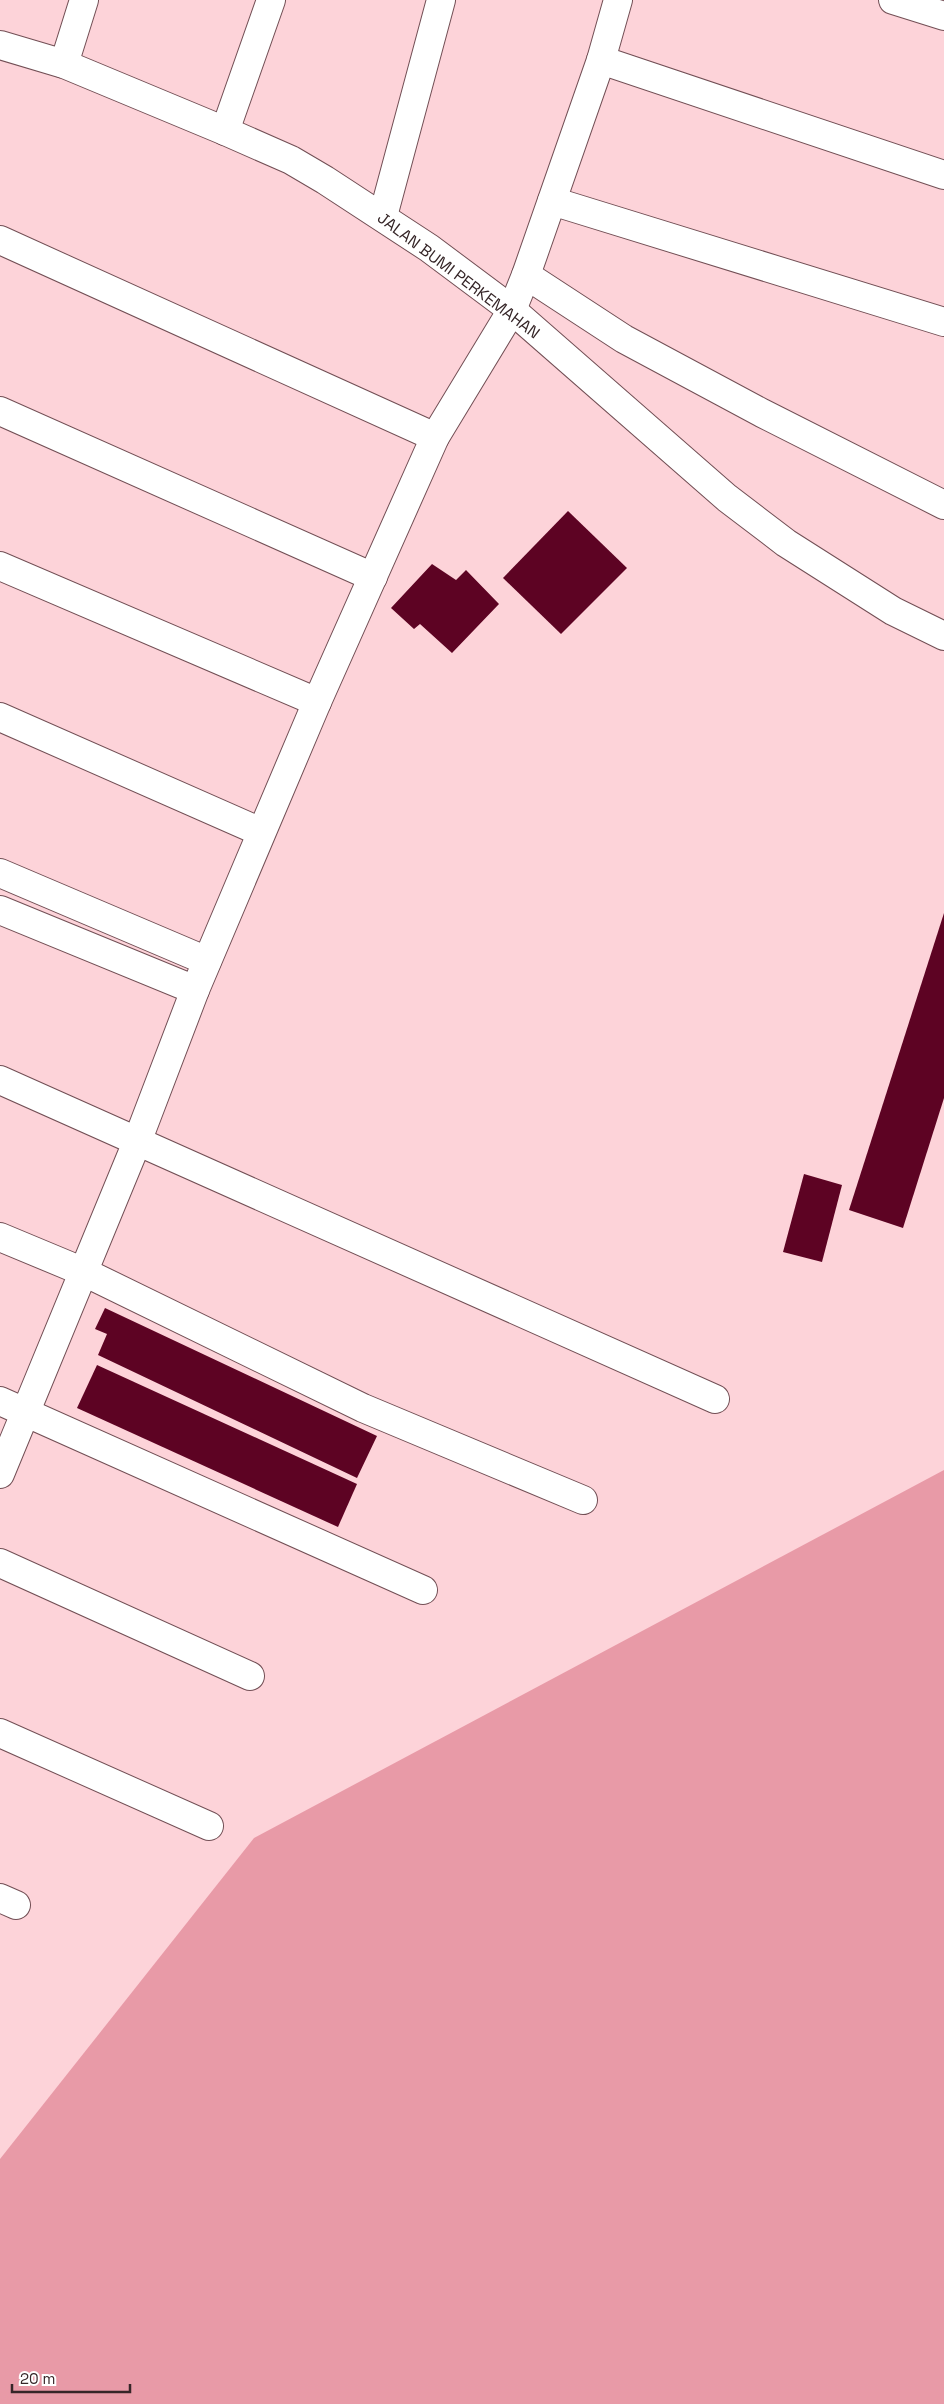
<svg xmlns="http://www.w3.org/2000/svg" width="944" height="2404" font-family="'Space Grotesk',sans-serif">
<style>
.green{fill:#e89aa7}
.building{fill:#5d0323}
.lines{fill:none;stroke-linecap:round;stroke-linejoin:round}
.minor-casing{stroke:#724f55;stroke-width:30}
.minor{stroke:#fff;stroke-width:28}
.labels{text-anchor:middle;stroke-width:5;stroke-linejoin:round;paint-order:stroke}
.street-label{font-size:16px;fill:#362628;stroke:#fff}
</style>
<rect width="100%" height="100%" fill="#fdd3d9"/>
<path class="green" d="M 944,1470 L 944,2404 L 0,2404 L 0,2159 L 254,1838 Z"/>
<g class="building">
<path d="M 568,511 L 627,568 L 561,634 L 503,578 Z"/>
<path d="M 432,564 L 456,580 L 466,570 L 499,604 L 452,653 L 420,624 L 414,629 L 391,608 Z"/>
<path d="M 944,913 L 944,1098 L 903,1228 L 849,1210 Z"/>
<path d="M 804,1174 L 842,1185 L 822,1262 L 783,1252 Z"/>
<path d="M 105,1308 L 377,1436 L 357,1478 L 98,1355 L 107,1334 L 95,1329 Z"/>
<path d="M 97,1365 L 357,1484 L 338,1527 L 77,1408 Z"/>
</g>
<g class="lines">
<g class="minor-casing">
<g id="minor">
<path d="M 618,0 L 601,60 L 526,275 L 624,339 L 762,413 L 944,505"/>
<path d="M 893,0 L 944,16"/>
<path d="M 0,45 L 64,64 L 225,131 L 291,160 L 325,180 L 429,248 L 512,310 L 727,498 L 786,543 L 893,611 L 944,636"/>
<path d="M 601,60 L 944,175"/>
<path d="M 64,64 L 84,0"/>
<path d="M 225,131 L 271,0"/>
<path d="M 552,201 L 944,322"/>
<path d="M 383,216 L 441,0"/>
<path d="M 0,240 L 435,437"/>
<path d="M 0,411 L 373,577"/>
<path d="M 0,566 L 317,702"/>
<path d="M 0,717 L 261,832"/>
<path d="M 0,873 L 207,961"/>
<path d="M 0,910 L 195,990"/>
<path d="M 0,1080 L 715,1399"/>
<path d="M 0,1237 L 84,1272 L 363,1408 L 583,1500"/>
<path d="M 0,1401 L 423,1590"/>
<path d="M 0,1474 L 137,1142 L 195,990 L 317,702 L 435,437 L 512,310 L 526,275"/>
<path d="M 0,1563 L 250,1676"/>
<path d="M 0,1733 L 209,1826"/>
<path d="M 0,1898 L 16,1905"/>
</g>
</g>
<use href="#minor" class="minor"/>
</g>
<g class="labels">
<g class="street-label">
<text transform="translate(459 275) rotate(37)" y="6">JALAN BUMI PERKEMAHAN</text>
</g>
</g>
<path d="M12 2384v8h118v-8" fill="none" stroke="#362628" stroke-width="2.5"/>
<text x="20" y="2384" font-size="15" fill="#362628" stroke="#ffffff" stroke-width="4" paint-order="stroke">20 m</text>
</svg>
